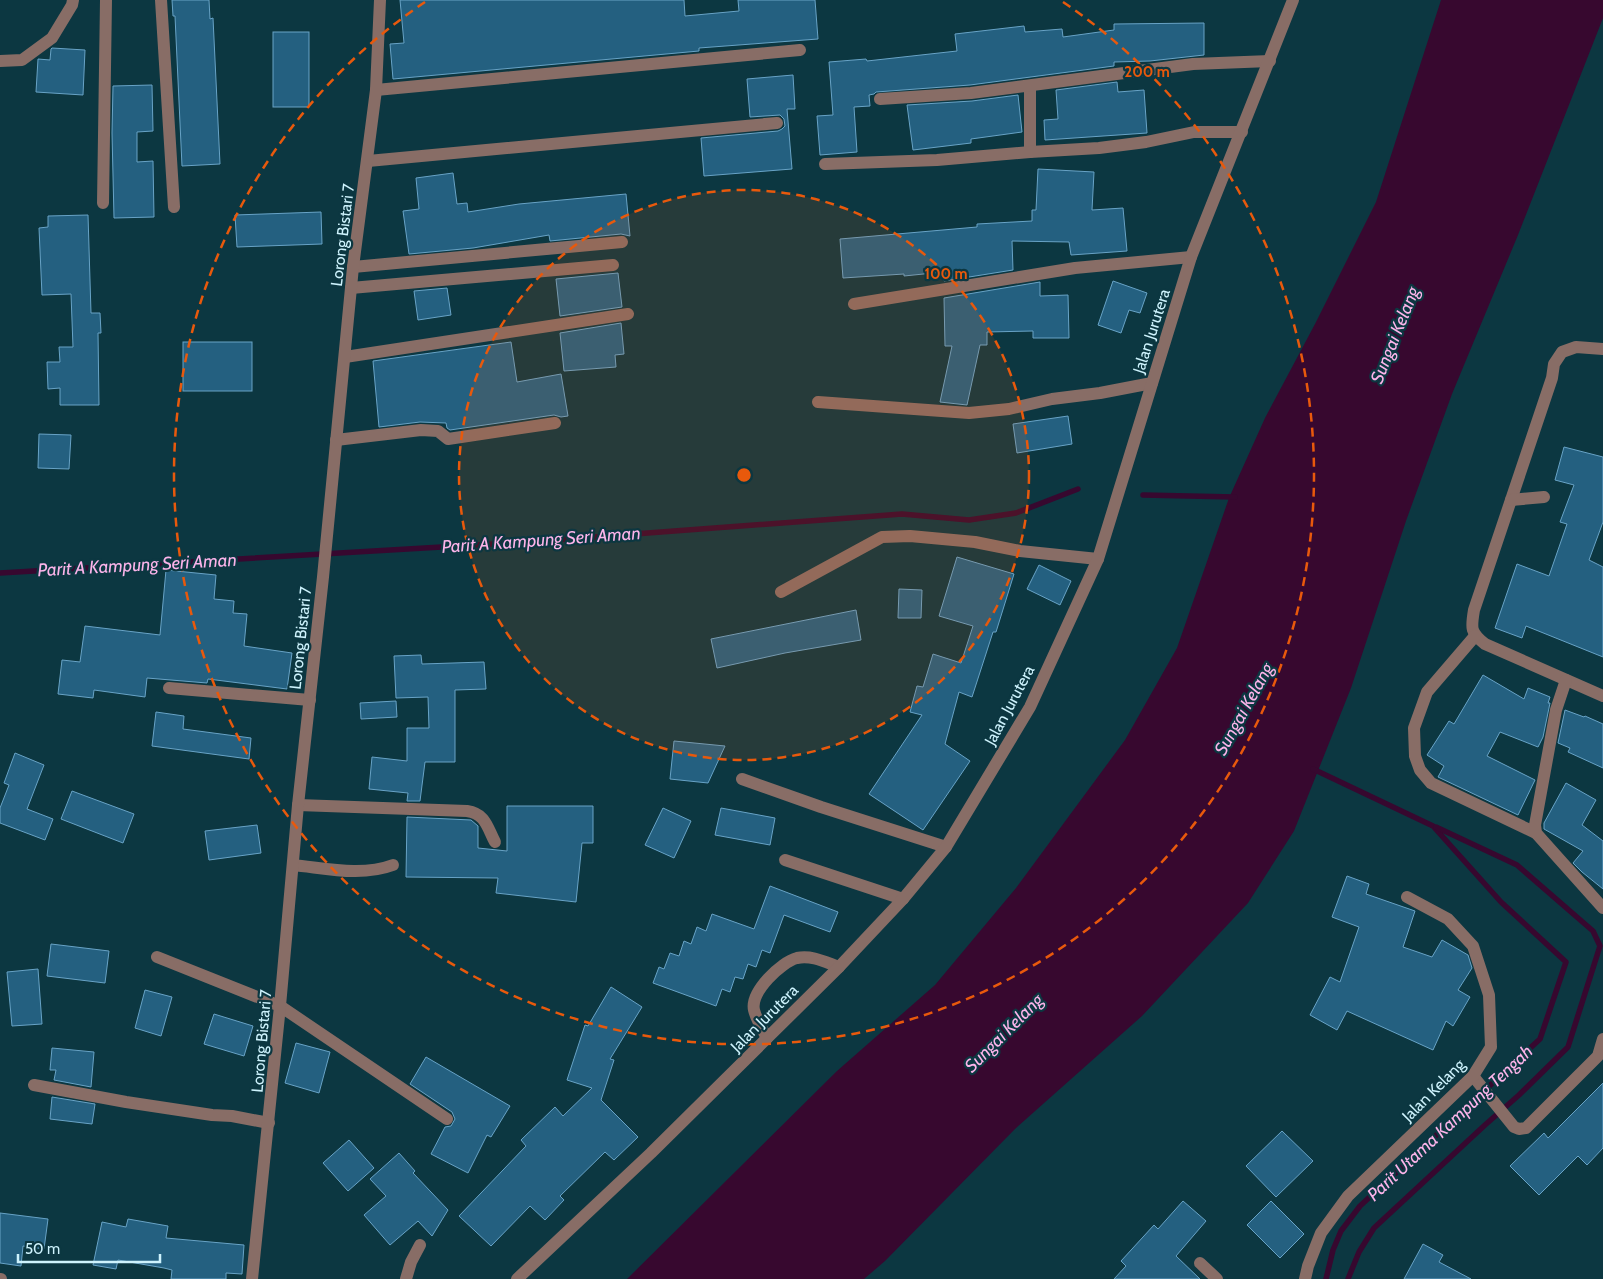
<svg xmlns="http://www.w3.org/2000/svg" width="1603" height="1279" font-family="Cabin,sans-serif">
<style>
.water{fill:#37082f}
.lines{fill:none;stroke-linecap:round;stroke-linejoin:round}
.stream{stroke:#37082f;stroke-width:5.5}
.building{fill:#246080;stroke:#68a3c6}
.minor{stroke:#886d66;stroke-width:12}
.ring{fill:none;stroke:#e8590c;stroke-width:2.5;stroke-dasharray:9 6}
.labels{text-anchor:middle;stroke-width:4.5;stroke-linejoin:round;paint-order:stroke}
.street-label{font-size:16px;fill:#cef3fd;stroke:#0c3741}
.water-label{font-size:18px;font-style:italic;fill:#fcb4ea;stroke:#0c3741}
.centre{fill:#e8590c;stroke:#0c3741;stroke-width:2.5}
.ring-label{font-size:15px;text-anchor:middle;font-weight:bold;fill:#e8590c;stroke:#0c3741;stroke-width:4.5;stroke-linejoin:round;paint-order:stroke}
</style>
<rect width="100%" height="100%" fill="#0c3741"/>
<path class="water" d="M 1441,0 L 1603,0 L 1603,18 L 1518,235 L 1452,394 L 1406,521 L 1351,688 L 1294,831 L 1248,903 L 1142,1016 L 1015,1129 L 885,1261 L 864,1279 L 627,1279 L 837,1071 L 935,985 L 1016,888 L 1125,740 L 1177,648 L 1229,498 L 1265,418 L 1315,324 L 1376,202 Z"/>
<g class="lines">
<g class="stream">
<path d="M 1143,495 L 1235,497"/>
<path d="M 0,573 L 528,542 L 902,514 L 969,520 L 1016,513 L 1078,489"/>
<path d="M 1313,769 L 1433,826 L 1501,902 L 1566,962 L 1540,1039 L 1360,1206 L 1341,1231 L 1333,1250 L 1326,1279"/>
<path d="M 1348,1279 L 1359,1252 L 1374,1228 L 1485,1125 L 1519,1095 L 1568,1047 L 1600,946 L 1593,931 L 1517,865 L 1436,827"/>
</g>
</g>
<g class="building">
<path d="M 172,0 L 209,0 L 210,19 L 213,18 L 220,164 L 182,166 L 175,16 L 173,16 Z"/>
<path d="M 400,0 L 684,0 L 685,16 L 739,11 L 738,0 L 815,0 L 818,39 L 699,48 L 699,51 L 393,79 L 390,44 L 404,43 Z"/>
<path d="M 1204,23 L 1204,55 L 1150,61 L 1114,62 L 1114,66 L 970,85 L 876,92 L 874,94 L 869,95 L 870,106 L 854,107 L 857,152 L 820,155 L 817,116 L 833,115 L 829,62 L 866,59 L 867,61 L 957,51 L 955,34 L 1024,26 L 1025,32 L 1062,29 L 1063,37 L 1114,30 L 1114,24 Z"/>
<rect x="273" y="32" width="36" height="75"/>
<path d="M 52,48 L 85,50 L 83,95 L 36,92 L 38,59 L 50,60 L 51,49 Z"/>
<path d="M 793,75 L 795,109 L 787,109 L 792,169 L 704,176 L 701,138 L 778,131 L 782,129 L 785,126 L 784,119 L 780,115 L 750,117 L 747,79 Z"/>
<path d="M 1117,82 L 1118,92 L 1144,90 L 1147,133 L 1045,140 L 1044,120 L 1058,119 L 1056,90 Z"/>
<path d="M 152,85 L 153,131 L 137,132 L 137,162 L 153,161 L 154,217 L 114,218 L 112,133 L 113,86 Z"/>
<path d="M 1018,95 L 1022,132 L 971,139 L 971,143 L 913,150 L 907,105 L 972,101 Z"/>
<path d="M 1038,169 L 1094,172 L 1092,210 L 1123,208 L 1127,251 L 1071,255 L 1069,242 L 1012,241 L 1013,270 L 944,281 L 943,272 L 904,276 L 904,274 L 843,278 L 840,239 L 977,227 L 977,224 L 1032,221 L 1032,210 L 1036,210 Z"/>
<path d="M 453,173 L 457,204 L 467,203 L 468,212 L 519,204 L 626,194 L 630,236 L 621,234 L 550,241 L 549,235 L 473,248 L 409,254 L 403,211 L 419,209 L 416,178 Z"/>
<path d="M 321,212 L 322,244 L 237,247 L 235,215 Z"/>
<path d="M 88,215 L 91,313 L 100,313 L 101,333 L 98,333 L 99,405 L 60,405 L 60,388 L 48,389 L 47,362 L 60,362 L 59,347 L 73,347 L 71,294 L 42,295 L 39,228 L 48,227 L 48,216 Z"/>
<path d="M 618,273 L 622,307 L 560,316 L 556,279 Z"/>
<path d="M 1113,281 L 1147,293 L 1140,313 L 1129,310 L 1121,333 L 1098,325 Z"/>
<path d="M 1040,282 L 1040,296 L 1068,295 L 1069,338 L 1033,338 L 1033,331 L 987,332 L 987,345 L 980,345 L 967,405 L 940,402 L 952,346 L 945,346 L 944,298 Z"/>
<path d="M 447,288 L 451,315 L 418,320 L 414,291 Z"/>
<path d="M 621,323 L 624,354 L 615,355 L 616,367 L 564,371 L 560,333 Z"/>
<rect x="183" y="342" width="69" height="49"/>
<path d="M 511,342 L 517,382 L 561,374 L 568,416 L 561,417 L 554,415 L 450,430 L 447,428 L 446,423 L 420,422 L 379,427 L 373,361 Z"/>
<path d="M 1068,416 L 1072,444 L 1017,453 L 1013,424 Z"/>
<path d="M 39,434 L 71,435 L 69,469 L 38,468 Z"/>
<path d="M 1564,447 L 1603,457 L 1603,522 L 1589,560 L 1603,567 L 1603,657 L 1526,626 L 1522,638 L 1495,628 L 1517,564 L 1549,576 L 1567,524 L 1560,522 L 1574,485 L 1555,480 Z"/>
<path d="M 957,557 L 1014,574 L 996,632 L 993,632 L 972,697 L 959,692 L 945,744 L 970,761 L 923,830 L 869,794 L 922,715 L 910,712 L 917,686 L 923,687 L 933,654 L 961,663 L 973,626 L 939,616 Z"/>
<path d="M 1039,565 L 1071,581 L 1060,605 L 1027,589 Z"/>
<path d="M 166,570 L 216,575 L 214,599 L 234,601 L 233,613 L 247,614 L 244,646 L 292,653 L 287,689 L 208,679 L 207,683 L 147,678 L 145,697 L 94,690 L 93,698 L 58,694 L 62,660 L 80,662 L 85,626 L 160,635 Z"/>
<path d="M 899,589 L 922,590 L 921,618 L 898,618 Z"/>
<path d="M 856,610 L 861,640 L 785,653 L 717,668 L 711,639 Z"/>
<path d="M 421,655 L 422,664 L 484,662 L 486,689 L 455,690 L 455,762 L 425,762 L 420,801 L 407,801 L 408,793 L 369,789 L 372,757 L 407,761 L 407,728 L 429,728 L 428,697 L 396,698 L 394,656 Z"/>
<path d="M 1483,675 L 1524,699 L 1528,688 L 1550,697 L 1548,703 L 1550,703 L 1543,737 L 1538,747 L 1500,732 L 1487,756 L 1535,780 L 1518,815 L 1438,777 L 1444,766 L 1427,755 L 1449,721 L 1454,724 Z"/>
<path d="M 396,701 L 397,717 L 361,719 L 360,703 Z"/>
<path d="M 1565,710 L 1584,717 L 1585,716 L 1603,724 L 1603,768 L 1568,752 L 1570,748 L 1558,743 Z"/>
<path d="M 156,712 L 184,716 L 183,729 L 251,738 L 249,759 L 152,746 Z"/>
<path d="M 674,741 L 725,746 L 708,783 L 670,779 Z"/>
<path d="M 15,753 L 44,765 L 27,809 L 53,819 L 45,840 L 0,823 L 0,808 L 9,785 L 4,783 Z"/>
<path d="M 1566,783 L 1596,800 L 1582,825 L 1603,841 L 1603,889 L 1582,872 L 1573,863 L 1583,851 L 1544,829 L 1544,823 Z"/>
<path d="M 72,791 L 134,814 L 123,843 L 61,819 Z"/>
<path d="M 507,806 L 593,806 L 593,843 L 582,843 L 576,902 L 496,893 L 498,878 L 406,877 L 407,817 L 471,820 L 478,826 L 478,848 L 507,851 Z"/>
<path d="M 663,808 L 691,821 L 674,858 L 645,845 Z"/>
<path d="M 721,808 L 775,818 L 770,845 L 715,835 Z"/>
<path d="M 257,825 L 261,853 L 209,860 L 205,831 Z"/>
<path d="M 1347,876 L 1369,884 L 1366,894 L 1415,911 L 1403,947 L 1432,957 L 1442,940 L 1468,955 L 1472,968 L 1458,990 L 1470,997 L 1453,1026 L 1446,1021 L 1433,1050 L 1347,1011 L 1337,1030 L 1310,1015 L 1330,977 L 1340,982 L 1359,927 L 1332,917 Z"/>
<path d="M 770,886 L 838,912 L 830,932 L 784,915 L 770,953 L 762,950 L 756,967 L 748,964 L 743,979 L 735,977 L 730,992 L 722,989 L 716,1006 L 653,983 L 659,967 L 664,969 L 670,953 L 679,956 L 684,941 L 691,944 L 697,927 L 706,931 L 712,914 L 754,929 Z"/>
<path d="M 51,944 L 109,951 L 105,983 L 47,976 Z"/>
<path d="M 38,969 L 42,1024 L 12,1026 L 7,972 Z"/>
<path d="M 611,987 L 642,1007 L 610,1059 L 614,1060 L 601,1100 L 638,1137 L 614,1160 L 605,1152 L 560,1196 L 564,1200 L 545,1220 L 530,1206 L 491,1246 L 459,1216 L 526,1146 L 521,1140 L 555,1107 L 563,1116 L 592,1088 L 567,1080 L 585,1025 L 588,1026 Z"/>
<path d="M 145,990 L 172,997 L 161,1036 L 135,1028 Z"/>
<path d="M 214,1014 L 253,1026 L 244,1056 L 204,1044 Z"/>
<path d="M 296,1043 L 330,1052 L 319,1093 L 285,1083 Z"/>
<path d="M 52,1048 L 94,1052 L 91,1087 L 54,1080 L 56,1070 L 50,1070 Z"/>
<path d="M 426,1057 L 510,1106 L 491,1137 L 487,1135 L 468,1173 L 431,1154 L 445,1127 L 451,1126 L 455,1119 L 452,1112 L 410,1084 Z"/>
<path d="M 1603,1083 L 1603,1148 L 1587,1165 L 1578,1156 L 1539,1195 L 1510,1166 L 1544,1133 L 1548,1138 Z"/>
<path d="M 52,1097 L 95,1104 L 92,1124 L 50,1119 Z"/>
<path d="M 1282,1131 L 1313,1161 L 1276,1197 L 1246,1166 Z"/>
<path d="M 349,1140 L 374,1168 L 348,1191 L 323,1163 Z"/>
<path d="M 399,1153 L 415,1171 L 413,1173 L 448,1210 L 432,1236 L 418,1221 L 390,1245 L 364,1215 L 386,1196 L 370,1179 Z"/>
<path d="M 1183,1201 L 1206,1221 L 1176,1256 L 1200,1279 L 1114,1279 L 1126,1266 L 1121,1261 L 1154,1225 L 1158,1229 Z"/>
<path d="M 1271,1201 L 1304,1234 L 1280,1258 L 1247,1225 Z"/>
<path d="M 0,1213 L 48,1219 L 44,1249 L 23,1246 L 21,1266 L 0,1263 Z"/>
<path d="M 128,1219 L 168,1226 L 166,1238 L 244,1245 L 242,1274 L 226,1273 L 226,1279 L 171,1279 L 172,1270 L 164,1268 L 118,1260 L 116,1269 L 93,1265 L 102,1222 L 126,1227 Z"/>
<path d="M 1423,1244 L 1443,1255 L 1439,1262 L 1471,1279 L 1404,1279 Z"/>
</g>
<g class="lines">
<g class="minor">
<path d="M 161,0 L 174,207"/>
<path d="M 0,61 L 22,60 L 52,38 L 72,5 L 73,0"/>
<path d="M 1030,86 L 1030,152"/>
<path d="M 376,90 L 800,50"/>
<path d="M 880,99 L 971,93 L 1193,64 L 1270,61"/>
<path d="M 368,161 L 777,123"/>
<path d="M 825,164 L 937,160 L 1030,152 L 1099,148 L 1146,142 L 1194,132 L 1242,132"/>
<path d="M 103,203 L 106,0"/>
<path d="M 353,267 L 622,242"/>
<path d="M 351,288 L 613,265"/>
<path d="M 854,304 L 1075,268 L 1191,257"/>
<path d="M 1603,349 L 1576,347 L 1562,352 L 1554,364 L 1552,378 L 1474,610 C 1471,628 1470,632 1485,644 L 1603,696"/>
<path d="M 345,357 L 628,314"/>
<path d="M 818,402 L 969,413 L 1009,409 L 1052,399 L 1100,393 L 1152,383"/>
<path d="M 336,440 L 421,430 L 438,431 L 448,439 L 555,423"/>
<path d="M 1511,500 L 1544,497"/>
<path d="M 781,592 L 882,537 L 910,536 L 975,542 L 1020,551 L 1098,559"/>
<path d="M 1475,636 L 1427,692 L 1414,728 L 1415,756 L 1420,770 L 1431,783 L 1536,833"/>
<path d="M 1566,680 L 1556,710 L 1535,825 L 1536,833 L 1603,908"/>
<path d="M 169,688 L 310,700"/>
<path d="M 742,779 L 821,807 L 946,847"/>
<path d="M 298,805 L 467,811 C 486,814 487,827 495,842"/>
<path d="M 785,860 L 903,899"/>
<path d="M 293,865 C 325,868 361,877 393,865"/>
<path d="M 157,957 L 280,1006 L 447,1119"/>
<path d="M 767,1038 C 763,1030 756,1019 754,1010 C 750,992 781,962 797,958 C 812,955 825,962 839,967"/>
<path d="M 1473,1076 L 1514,1127 L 1519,1129 L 1526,1128 L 1598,1056 L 1603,1039"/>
<path d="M 34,1085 L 126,1102 L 212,1115 L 232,1116 L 269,1123"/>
<path d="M 1200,1263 L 1217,1279"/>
<path d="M 0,1279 L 1,1279"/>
<path d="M 252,1279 L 280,1006 L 298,805 L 323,577 L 353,267 L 376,90 L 380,0"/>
<path d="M 406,1279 L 411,1262 L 420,1245"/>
<path d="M 517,1279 L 651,1153 L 839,967 L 903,899 L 946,847 L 1030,707 L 1098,559 L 1191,257 L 1293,0"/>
<path d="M 1305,1279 L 1308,1266 L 1321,1233 L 1348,1196 L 1473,1076 L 1491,1047 L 1489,995 L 1473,946 L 1448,919 L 1407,897"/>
</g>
</g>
<circle cx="744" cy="475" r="285" fill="#e8590c" fill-opacity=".12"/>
<g class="ring">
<circle cx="744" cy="475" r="285"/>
<path d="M1063 2A570 570 0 1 1 425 2"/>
</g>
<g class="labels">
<g class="street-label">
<text transform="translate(342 235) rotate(-83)" y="6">Lorong Bistari 7</text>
<text transform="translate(1151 331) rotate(-72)" y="6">Jalan Jurutera</text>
<text transform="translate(300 638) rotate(-84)" y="6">Lorong Bistari 7</text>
<text transform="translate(1009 705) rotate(-62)" y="6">Jalan Jurutera</text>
<text transform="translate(764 1018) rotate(-45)" y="6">Jalan Jurutera</text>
<text transform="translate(261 1041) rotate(-85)" y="6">Lorong Bistari 7</text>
<text transform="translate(1433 1090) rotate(-45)" y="6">Jalan Kelang</text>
</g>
<g class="water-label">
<text transform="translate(1395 335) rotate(-68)" y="6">Sungai Kelang</text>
<text transform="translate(541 540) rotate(-4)" y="6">Parit A Kampung Seri Aman</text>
<text transform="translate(137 565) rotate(-3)" y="6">Parit A Kampung Seri Aman</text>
<text transform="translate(1244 709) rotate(-61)" y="6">Sungai Kelang</text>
<text transform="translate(1004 1033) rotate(-45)" y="6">Sungai Kelang</text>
<text transform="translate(1450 1123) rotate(-43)" y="6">Parit Utama Kampung Tengah</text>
</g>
</g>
<circle cx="744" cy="475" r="8" class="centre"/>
<g class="ring-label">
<text x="1147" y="77">200 m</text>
<text x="946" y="279">100 m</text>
</g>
<path d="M18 1254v8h142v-8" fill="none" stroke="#cef3fd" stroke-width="2.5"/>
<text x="25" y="1254" font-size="15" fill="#cef3fd" stroke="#0c3741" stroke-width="4" paint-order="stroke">50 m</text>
</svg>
